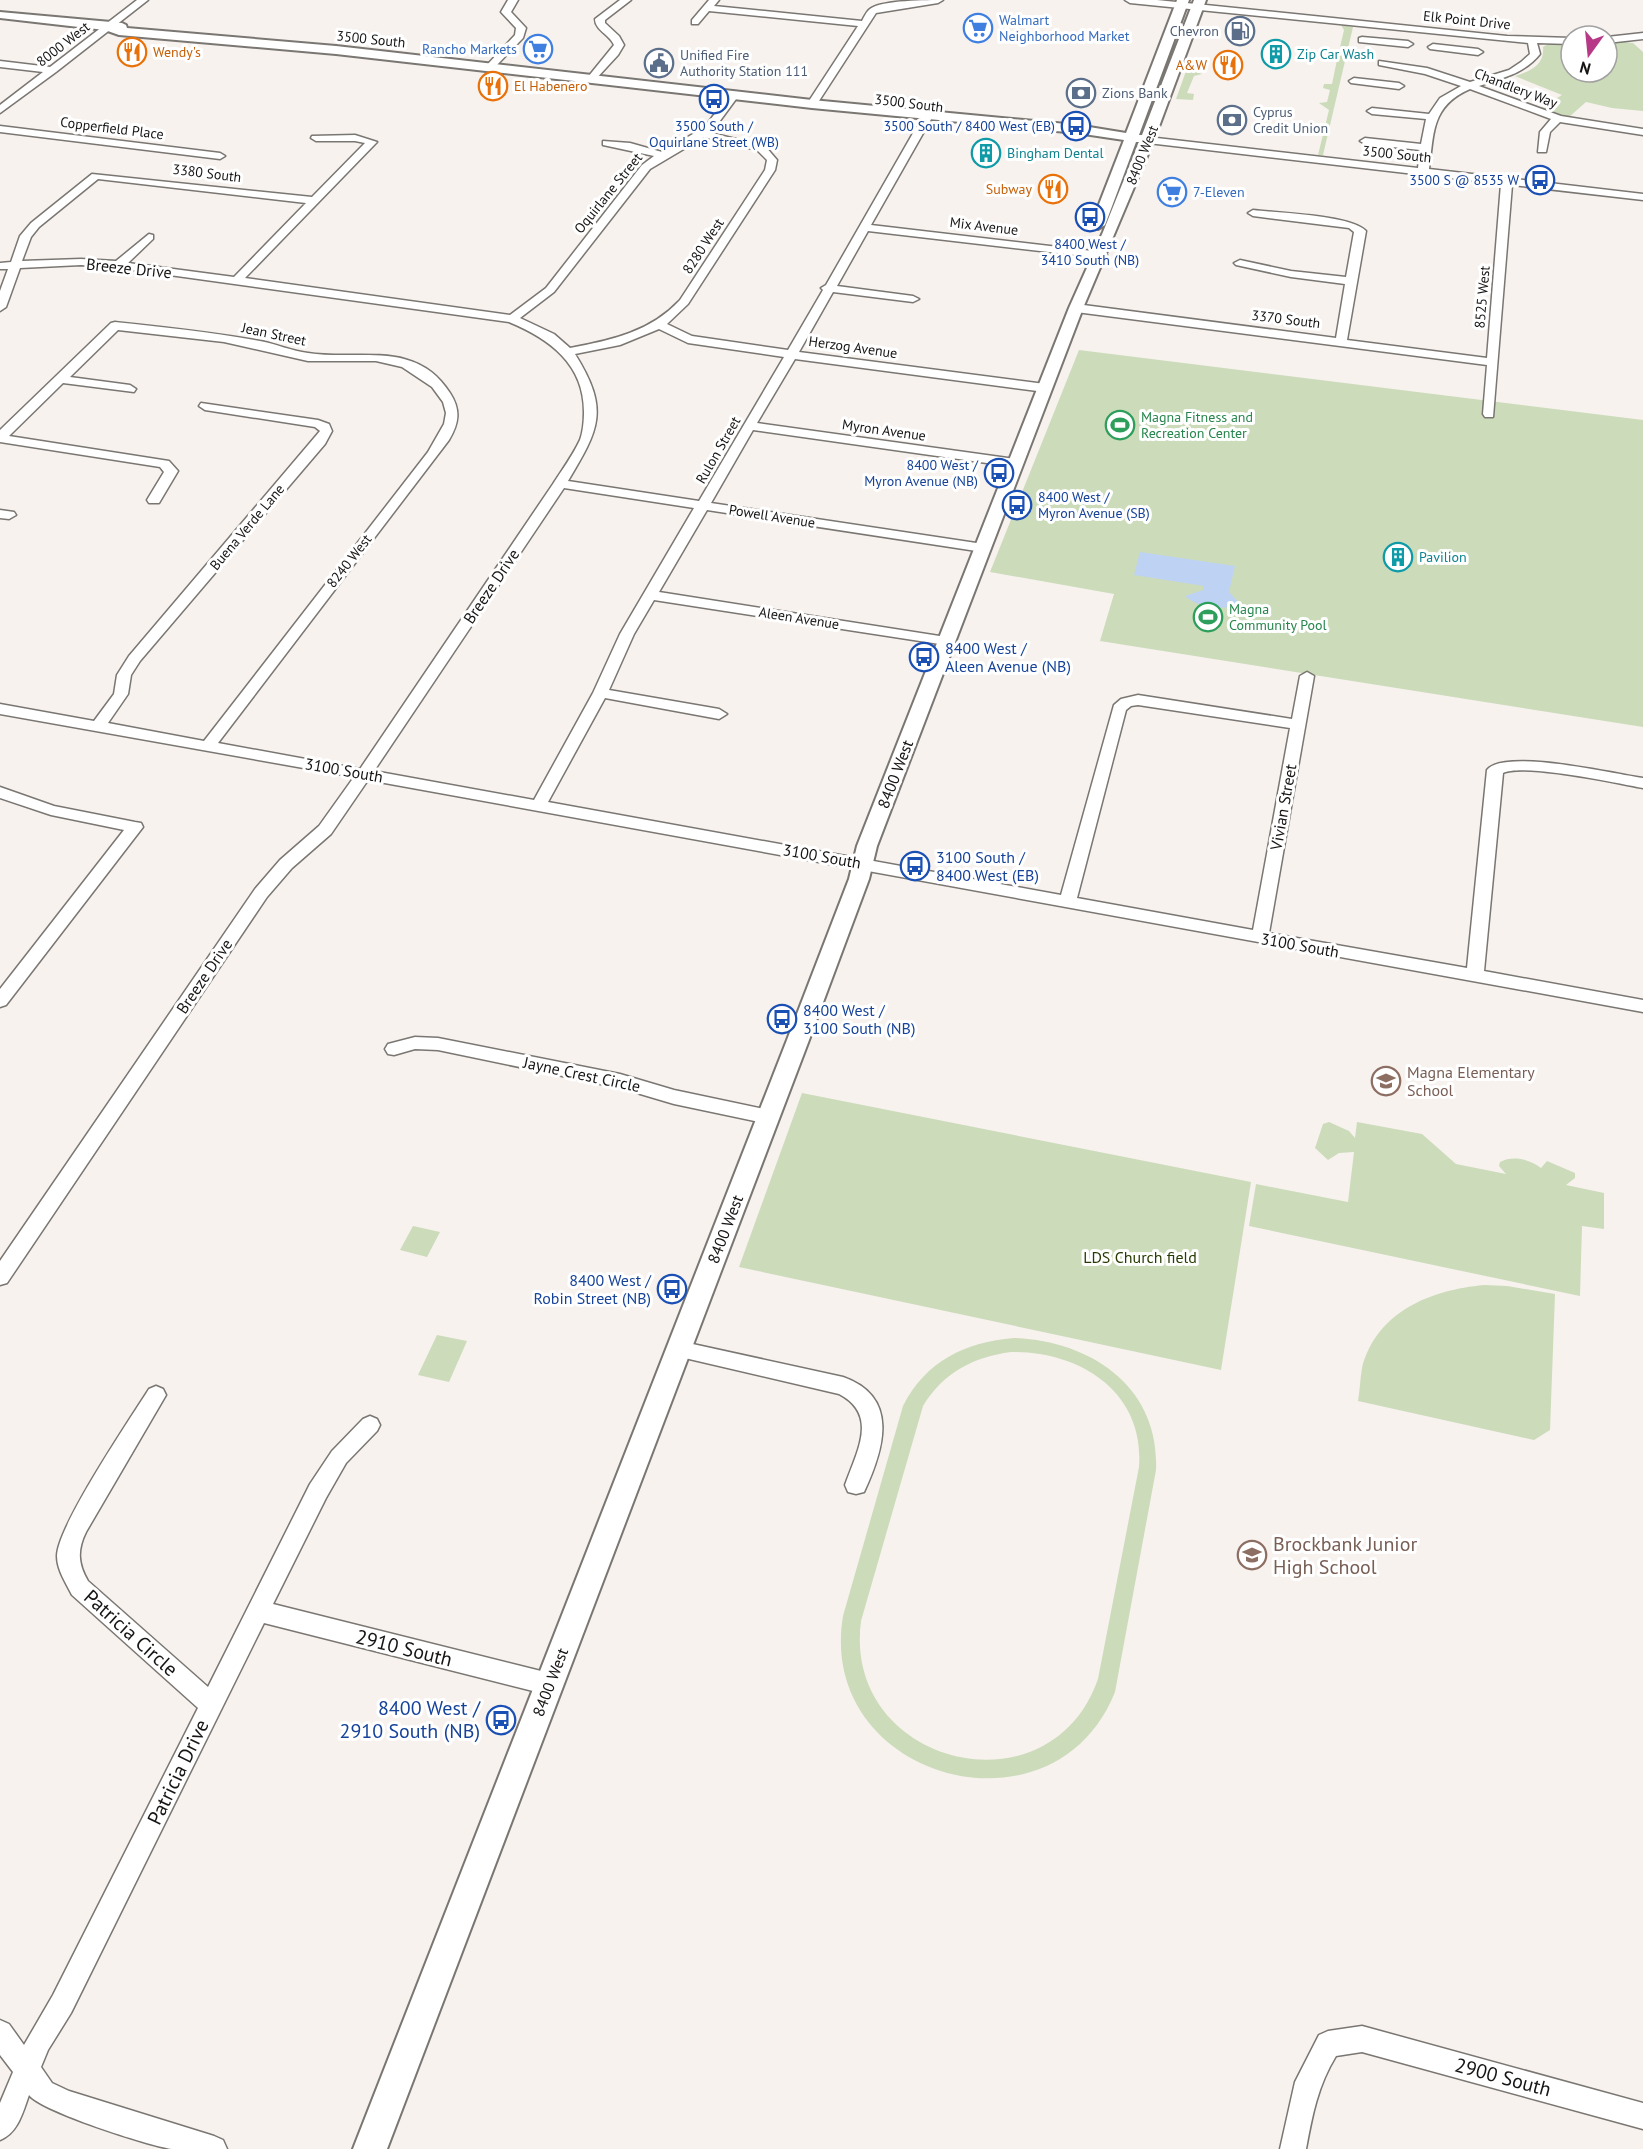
<svg xmlns="http://www.w3.org/2000/svg" width="1643" height="2149" font-family="'PT Sans',sans-serif">
<style>
.green{fill:#ccdbba;fill-rule:evenodd}
.water{fill:#bed3f3}
.lines{fill:none;stroke-linecap:round;stroke-linejoin:round}
.minor-casing{stroke:#7a7672;stroke-width:3}
.major-casing{stroke:#7a7672;stroke-width:4}
.minor{fill:#fff;fill-rule:evenodd}
.major{fill:#fff;fill-rule:evenodd}
.labels{text-anchor:middle;stroke-width:6;stroke-linejoin:round;paint-order:stroke}
.far-shop-label{font-size:14px;fill:#366cbe;stroke:#fff;text-anchor:start}
.far-street-label{font-size:14px;fill:#171514;stroke:#fff}
.far-service-label{font-size:14px;fill:#4e5e75;stroke:#fff;text-anchor:start}
.far-food-label{font-size:14px;fill:#c56008;stroke:#fff;text-anchor:start}
.far-culture-label{font-size:14px;fill:#0d838f;stroke:#fff;text-anchor:start}
.far-transit-label{font-size:14px;fill:#164399;stroke:#fff;text-anchor:end}
.far-leisure-label{font-size:14px;fill:#27864d;stroke:#fff;text-anchor:start}
.street-label{font-size:16px;fill:#171514;stroke:#fff}
.transit-label{font-size:16px;fill:#164399;stroke:#fff;text-anchor:start}
.education-label{font-size:16px;fill:#785e54;stroke:#fff;text-anchor:start}
.park-label{font-size:16px;fill:#283b04;stroke:#fff}
.near-education-label{font-size:20px;fill:#785e54;stroke:#fff;text-anchor:start}
.near-street-label{font-size:20px;fill:#171514;stroke:#fff}
.near-transit-label{font-size:20px;fill:#164399;stroke:#fff;text-anchor:end}
</style>
<rect width="100%" height="100%" fill="#f7f2ee"/>
<g class="green">
<path d="M 1341,25 L 1353,27 L 1323,155 L 1318,155 L 1329,110 L 1319,103 L 1327,102 L 1330,90 L 1323,88 L 1324,84 L 1332,84 L 1337,60 L 1330,59 L 1336,58 L 1331,56 L 1338,56 L 1344,30 Z"/>
<path d="M 1625,42 L 1633,43 L 1643,52 L 1643,111 L 1612,108 L 1586,102 L 1568,118 L 1539,109 L 1562,95 L 1515,76 C 1530,71 1545,65 1543,47 L 1548,44 L 1571,44 L 1571,72 L 1607,72 L 1607,43 Z"/>
<path d="M 1190,60 L 1205,63 L 1197,63 L 1194,71 L 1202,74 L 1194,76 L 1187,93 L 1194,94 L 1193,100 L 1176,99 Z"/>
<path d="M 1079,350 L 1643,420 L 1643,727 L 1100,641 L 1114,594 L 990,572 Z"/>
<path d="M 802,1093 L 1251,1182 L 1221,1370 L 739,1267 Z"/>
<path d="M 1329,1122 L 1349,1131 L 1355,1138 L 1357,1122 L 1422,1134 L 1456,1164 L 1506,1174 L 1499,1166 L 1500,1162 C 1513,1155 1529,1159 1541,1168 L 1547,1161 L 1575,1173 L 1575,1178 L 1566,1185 L 1604,1193 L 1604,1229 L 1582,1226 L 1580,1296 L 1249,1226 L 1256,1184 L 1348,1202 L 1354,1152 L 1339,1153 L 1328,1160 L 1315,1148 L 1323,1124 Z"/>
<path d="M 413,1226 L 440,1232 L 427,1257 L 400,1250 Z"/>
<path d="M 1484,1285 L 1507,1286 L 1555,1294 L 1550,1430 L 1534,1440 L 1358,1401 C 1360,1390 1360,1379 1362,1368 C 1377,1311 1431,1290 1484,1285 Z"/>
<path d="M 437,1335 L 467,1341 L 449,1382 L 418,1375 Z"/>
<path d="M 1014,1338 C 1091,1341 1160,1387 1156,1470 L 1115,1692 C 1054,1845 816,1779 843,1616 L 903,1406 C 926,1361 965,1342 1014,1338 ZM 1011,1352 C 1080,1351 1145,1392 1139,1467 L 1098,1679 C 1050,1817 842,1765 861,1621 L 923,1406 C 943,1373 973,1357 1011,1352 Z"/>
</g>
<path class="water" d="M 1140,552 L 1235,566 L 1229,592 L 1241,605 C 1222,610 1201,609 1185,596 L 1203,590 L 1204,586 L 1134,575 Z"/>
<g class="lines">
<g class="minor-casing">
<g id="minor">
<path d="M 137,0 L 148,0 L 56,72 L 0,113 L 0,105 L 43,72 L 0,67 L 0,61 L 50,67 Z"/>
<path d="M 508,0 L 518,0 L 511,12 L 526,28 L 523,38 L 493,69 L 487,69 L 487,65 L 515,35 L 516,28 L 501,12 Z"/>
<path d="M 620,0 L 631,0 L 605,20 L 605,23 L 619,36 L 624,45 L 618,55 L 594,81 L 588,81 L 588,77 L 614,45 C 610,35 595,30 595,19 Z"/>
<path d="M 709,0 L 719,0 L 714,6 L 862,21 C 864,17 867,11 870,9 C 881,0 928,0 943,0 L 938,3 L 876,13 L 817,104 L 812,107 L 807,104 L 858,26 L 709,11 L 698,24 L 692,24 L 692,20 Z"/>
<path d="M 1125,0 L 1157,0 L 1507,36 L 1571,38 L 1571,44 L 1537,43 L 1540,54 C 1524,74 1502,78 1479,86 L 1561,116 L 1643,129 L 1643,135 L 1560,122 L 1550,132 L 1546,152 L 1538,152 L 1540,132 L 1551,119 L 1470,89 C 1431,106 1434,133 1429,169 L 1643,194 L 1643,200 L 1512,185 L 1493,417 L 1485,417 L 1483,414 L 1487,365 L 1076,312 L 1070,308 L 1076,304 L 1336,338 L 1345,284 L 1291,277 L 1236,265 L 1234,263 L 1240,260 L 1291,271 L 1346,277 L 1354,232 L 1349,228 L 1253,216 L 1248,213 L 1253,210 C 1277,213 1351,215 1366,231 L 1347,340 L 1487,358 L 1501,184 L 1148,143 L 1143,140 L 1148,137 L 1418,168 L 1420,150 L 1365,144 L 1360,141 L 1365,138 L 1421,144 L 1426,119 L 1372,114 L 1367,111 L 1372,108 L 1429,114 L 1440,98 L 1461,86 L 1425,74 L 1379,65 L 1379,61 L 1427,68 L 1470,82 L 1509,70 L 1521,62 L 1530,54 L 1528,43 L 1130,3 Z"/>
<path d="M 1643,33 L 1643,39 L 1607,43 L 1607,37 Z"/>
<path d="M 1362,37 L 1408,41 L 1413,44 L 1408,47 L 1359,42 L 1359,38 Z"/>
<path d="M 1433,44 L 1478,49 L 1483,52 L 1478,55 L 1430,49 L 1428,47 Z"/>
<path d="M 1354,78 L 1399,83 L 1404,86 L 1399,89 L 1351,83 L 1349,81 Z"/>
<path d="M 730,93 L 739,95 L 711,133 L 765,146 L 777,160 L 775,170 L 688,304 L 667,324 L 692,336 L 788,350 L 823,290 L 821,288 L 826,285 L 924,114 L 929,111 L 934,114 L 871,225 L 1101,252 L 1107,255 L 1101,258 L 868,231 L 837,286 L 913,296 L 919,299 L 913,302 L 833,292 L 799,352 L 1045,384 L 1051,388 L 1045,392 L 795,359 L 757,423 L 1015,459 L 1021,463 L 1015,467 L 753,430 L 711,503 L 983,544 L 990,548 L 983,552 L 707,510 L 659,592 L 946,637 L 953,641 L 946,645 L 654,600 L 634,634 L 609,690 L 719,709 L 727,714 L 719,719 L 605,698 L 548,802 L 1061,895 L 1114,705 L 1121,699 L 1138,695 L 1292,719 L 1300,676 L 1307,672 L 1314,676 L 1269,933 L 1467,968 L 1487,770 C 1504,748 1615,774 1643,778 L 1643,788 C 1615,783 1524,763 1503,773 L 1484,971 L 1643,1000 L 1643,1012 L 368,780 L 331,834 L 292,868 L 267,897 L 7,1283 L 0,1285 L 0,1261 L 255,889 L 280,860 L 319,826 L 354,777 L 0,714 L 0,704 L 94,721 L 114,694 L 117,675 L 129,656 L 320,431 L 315,427 L 205,410 L 199,406 L 201,403 L 318,420 L 329,424 L 332,431 L 325,444 L 140,661 L 131,675 L 128,694 L 108,723 L 204,741 L 428,452 L 444,424 L 446,413 L 443,402 L 432,387 L 402,367 L 376,361 L 308,361 L 224,342 L 118,330 L 70,377 L 130,385 L 136,389 L 134,392 L 63,383 L 9,436 L 169,461 L 178,471 L 159,503 L 149,503 L 147,500 L 164,472 L 160,467 L 0,442 L 0,430 L 111,323 L 115,322 C 163,327 212,332 260,341 C 276,344 292,351 308,353 C 359,361 416,339 450,393 C 461,410 459,423 449,440 L 218,743 L 360,769 L 553,484 C 562,470 573,455 580,440 C 583,432 584,420 584,412 C 584,364 550,339 509,322 L 119,268 L 81,265 L 20,268 L 6,307 L 0,311 L 0,291 L 8,269 L 0,269 L 0,263 L 11,262 L 20,236 L 31,223 L 92,174 L 312,197 L 365,143 L 355,141 L 316,141 L 311,138 L 312,136 L 355,135 L 377,142 L 245,278 L 510,315 L 546,288 L 642,165 L 654,156 L 603,145 L 603,141 L 630,143 L 662,152 L 705,127 ZM 704,137 L 757,150 L 767,160 L 765,170 L 680,300 C 650,332 612,340 570,348 L 554,334 L 520,318 L 554,292 L 650,169 ZM 98,179 L 306,203 L 234,277 L 128,263 L 153,239 L 153,235 L 149,234 L 116,261 L 81,259 L 22,261 L 31,237 L 39,227 ZM 659,329 L 688,343 L 784,357 L 699,501 L 568,481 C 599,429 610,410 575,354 L 620,345 ZM 564,488 L 694,508 L 620,634 L 593,693 L 534,800 L 374,771 ZM 1138,705 L 1290,728 L 1253,930 L 1077,898 L 1126,710 L 1131,706 Z"/>
<path d="M 0,126 L 220,153 L 225,156 L 220,159 L 0,132 Z"/>
<path d="M 0,510 L 14,512 L 16,515 L 9,519 L 0,518 Z"/>
<path d="M 0,787 L 54,806 L 135,822 L 141,823 L 143,827 L 6,1005 L 0,1007 L 0,989 L 124,830 L 51,815 L 0,798 Z"/>
<path d="M 415,1037 L 438,1038 L 620,1074 L 674,1090 L 769,1110 L 775,1112 L 778,1117 L 775,1122 L 769,1124 L 674,1104 L 620,1088 L 438,1050 L 415,1049 L 394,1055 L 388,1054 L 385,1049 L 388,1044 Z"/>
<path d="M 679,1341 L 843,1377 C 900,1397 884,1449 864,1492 L 856,1494 L 848,1492 L 845,1485 C 857,1451 879,1415 839,1394 L 672,1355 L 669,1349 L 672,1343 Z"/>
<path d="M 156,1386 L 163,1389 L 166,1395 L 86,1532 C 77,1550 78,1564 88,1581 L 208,1687 L 310,1484 L 332,1451 L 363,1419 L 370,1416 L 377,1419 L 380,1425 L 377,1431 L 346,1463 L 326,1498 L 273,1604 L 549,1673 L 557,1676 L 560,1684 L 557,1692 L 549,1695 L 264,1623 L 71,2013 L 48,2050 L 41,2067 L 52,2083 L 69,2091 L 214,2136 L 223,2140 L 227,2149 C 209,2149 190,2149 172,2149 C 149,2146 41,2111 29,2095 C 23,2112 18,2133 0,2140 L 0,2103 L 13,2072 L 0,2055 L 0,2020 L 9,2024 L 24,2045 L 53,1995 L 198,1708 L 72,1595 C 66,1583 57,1570 57,1556 C 57,1527 130,1419 149,1389 Z"/>
<path d="M 1362,2026 L 1643,2103 L 1643,2129 L 1362,2052 L 1336,2056 C 1318,2085 1312,2116 1306,2149 L 1280,2149 L 1295,2082 L 1319,2035 L 1328,2031 Z"/>
</g>
</g>
<g class="major-casing">
<path id="major" d="M 1177,0 L 1189,0 L 1139,135 L 1142,135 L 1194,0 L 1206,0 L 1154,140 L 1083,308 L 877,846 L 869,879 L 809,1040 L 387,2149 L 353,2149 L 787,1040 L 849,879 L 857,846 L 1069,308 L 1103,232 L 1139,142 L 1136,142 L 1105,225 L 1098,229 L 1091,225 L 1124,140 L 1077,133 L 812,108 L 336,54 L 119,35 L 105,30 L 0,18 L 0,12 L 122,23 L 126,25 L 127,28 L 336,46 L 812,100 L 1077,125 L 1126,133 Z"/>
</g>
<use href="#minor" class="minor"/>
<use href="#major" class="major"/>
</g>
<defs>
<g id="supermarket-ring" transform="scale(1.5)"><circle r="9.5" fill="#fff" stroke="#3f7fe0" stroke-width="1.5"/><path d="M-6-5.5h2.5l.6 2H6L4.5 2H-2.5L-4.4-4H-6ZM-1.5 3.2a1.3 1.3 0 1 0 .1 0ZM3 3.2a1.3 1.3 0 1 0 .1 0Z" fill="#3f7fe0"/></g>
<g id="fuel-ring" transform="scale(1.5)"><circle r="9.5" fill="#fff" stroke="#5c6f8a" stroke-width="1.5"/><path d="M-5.5-6h7V0h2V4h1.3V-2.5L3-4.5l.8-.8L6-3V5H2.5V1h-1V6h-7ZM-4.2-4.7v3.2H.2V-4.7Z" fill="#5c6f8a"/></g>
<g id="restaurant-ring" transform="scale(1.5)"><circle r="9.5" fill="#fff" stroke="#e8710a" stroke-width="1.5"/><path d="M-5-6h1v4h1v-4h1v4h1v-4h1v5L-1.5 .5V6h-2V.5L-5-1ZM5-6V6H3V1.5H1.5Q1.5-4 5-6Z" fill="#e8710a"/></g>
<g id="building-ring" transform="scale(1.5)"><circle r="9.5" fill="#fff" stroke="#0f9aa8" stroke-width="1.5"/><path d="M-4-6H4V6H1V3H-1V6H-4ZM-2.5-4.3h1.7v1.8h-1.7ZM.8-4.3h1.7v1.8H.8ZM-2.5-1h1.7V.8h-1.7ZM.8-1h1.7V.8H.8Z" fill="#0f9aa8"/></g>
<g id="civic-ring" transform="scale(1.5)"><circle r="9.5" fill="#fff" stroke="#5c6f8a" stroke-width="1.5"/><path d="M-.6-6.5H3V-4.5H.6V-3L4-1V1h2V6H-6V1h2V-1L-.6-3ZM-1.2 2.5V6h2.4V2.5Z" fill="#5c6f8a"/></g>
<g id="bank-ring" transform="scale(1.5)"><circle r="9.5" fill="#fff" stroke="#5c6f8a" stroke-width="1.5"/><path d="M-6-4H6V4H-6ZM0-2.3a2.3 2.3 0 1 0 0 4.6a2.3 2.3 0 1 0 0-4.6Z" fill="#5c6f8a"/></g>
<g id="bus-ring" transform="scale(1.5)"><circle r="9.5" fill="#fff" stroke="#1a4fb4" stroke-width="1.5"/><path d="M-5-6H5V4H4V6H2V4H-2V6H-4V4H-5ZM-3.5-4V0h7V-4ZM-3.5 1.2v1.5H-2V1.2ZM2 1.2v1.5H3.5V1.2Z" fill="#1a4fb4"/></g>
<g id="stadium-ring" transform="scale(1.5)"><circle r="9.5" fill="#fff" stroke="#2e9e5b" stroke-width="1.5"/><path d="M0-5a6.5 5 0 1 0 0 10a6.5 5 0 1 0 0-10ZM-3.5-1.8h7v3.6h-7Z" fill="#2e9e5b"/></g>
<g id="school-ring" transform="scale(1.5)"><circle r="9.5" fill="#fff" stroke="#8d6e63" stroke-width="1.5"/><path d="M0-5L7-2L0 1L-7-2ZM-4 1L0 2.5L4 1V4Q0 6-4 4Z" fill="#8d6e63"/></g>
</defs>
<g fill-rule="evenodd">
<use href="#supermarket-ring" x="978" y="28"/>
<use href="#fuel-ring" x="1240" y="31"/>
<use href="#supermarket-ring" x="538" y="49"/>
<use href="#restaurant-ring" x="132" y="52"/>
<use href="#building-ring" x="1276" y="54"/>
<use href="#civic-ring" x="659" y="63"/>
<use href="#restaurant-ring" x="1228" y="65"/>
<use href="#restaurant-ring" x="493" y="86"/>
<use href="#bank-ring" x="1081" y="93"/>
<use href="#bus-ring" x="714" y="99"/>
<use href="#bank-ring" x="1232" y="120"/>
<use href="#bus-ring" x="1076" y="126"/>
<use href="#building-ring" x="986" y="153"/>
<use href="#bus-ring" x="1540" y="180"/>
<use href="#restaurant-ring" x="1053" y="189"/>
<use href="#supermarket-ring" x="1172" y="192"/>
<use href="#bus-ring" x="1090" y="217"/>
<use href="#stadium-ring" x="1120" y="425"/>
<use href="#bus-ring" x="999" y="473"/>
<use href="#bus-ring" x="1017" y="505"/>
<use href="#building-ring" x="1398" y="557"/>
<use href="#stadium-ring" x="1208" y="617"/>
<use href="#bus-ring" x="924" y="657"/>
<use href="#bus-ring" x="915" y="866"/>
<use href="#bus-ring" x="782" y="1019"/>
<use href="#school-ring" x="1386" y="1081"/>
<use href="#bus-ring" x="672" y="1289"/>
<use href="#school-ring" x="1252" y="1555"/>
<use href="#bus-ring" x="501" y="1720"/>
</g>
<g class="labels">
<g class="far-shop-label">
<text x="999" y="25">Walmart<tspan x="999" dy="16">Neighborhood Market</tspan></text>
<text x="517" y="54" text-anchor="end">Rancho Markets</text>
<text x="1193" y="197">7-Eleven</text>
</g>
<g class="far-street-label">
<text transform="translate(1467 20) rotate(6)" y="5">Elk Point Drive</text>
<text transform="translate(371 39) rotate(6)" y="5">3500 South</text>
<text transform="translate(63 44) rotate(-38)" y="5">8000 West</text>
<text transform="translate(1516 88) rotate(21)" y="5">Chandlery Way</text>
<text transform="translate(909 103) rotate(7)" y="5">3500 South</text>
<text transform="translate(112 128) rotate(7)" y="5">Copperfield Place</text>
<text transform="translate(1397 154) rotate(6)" y="5">3500 South</text>
<text transform="translate(1142 155) rotate(-68)" y="5">8400 West</text>
<text transform="translate(207 173) rotate(7)" y="5">3380 South</text>
<text transform="translate(608 193) rotate(-51)" y="5">Oquirlane Street</text>
<text transform="translate(984 226) rotate(7)" y="5">Mix Avenue</text>
<text transform="translate(703 246) rotate(-57)" y="5">8280 West</text>
<text transform="translate(1482 297) rotate(-85)" y="5">8525 West</text>
<text transform="translate(1286 319) rotate(7)" y="5">3370 South</text>
<text transform="translate(274 334) rotate(12)" y="5">Jean Street</text>
<text transform="translate(853 347) rotate(8)" y="5">Herzog Avenue</text>
<text transform="translate(884 430) rotate(8)" y="5">Myron Avenue</text>
<text transform="translate(718 450) rotate(-60)" y="5">Rulon Street</text>
<text transform="translate(772 516) rotate(9)" y="5">Powell Avenue</text>
<text transform="translate(247 527) rotate(-50)" y="5">Buena Verde Lane</text>
<text transform="translate(349 561) rotate(-52)" y="5">8240 West</text>
<text transform="translate(799 618) rotate(9)" y="5">Aleen Avenue</text>
</g>
<g class="far-service-label">
<text x="1219" y="36" text-anchor="end">Chevron</text>
<text x="680" y="60">Unified Fire<tspan x="680" dy="16">Authority Station 111</tspan></text>
<text x="1102" y="98">Zions Bank</text>
<text x="1253" y="117">Cyprus<tspan x="1253" dy="16">Credit Union</tspan></text>
</g>
<g class="far-food-label">
<text x="153" y="57">Wendy's</text>
<text x="1207" y="70" text-anchor="end">A&amp;W</text>
<text x="514" y="91">El Habenero</text>
<text x="1032" y="194" text-anchor="end">Subway</text>
</g>
<g class="far-culture-label">
<text x="1297" y="59">Zip Car Wash</text>
<text x="1007" y="158">Bingham Dental</text>
<text x="1419" y="562">Pavilion</text>
</g>
<g class="far-transit-label">
<text x="714" y="131" text-anchor="middle">3500 South /<tspan x="714" dy="16">Oquirlane Street (WB)</tspan></text>
<text x="1055" y="131">3500 South / 8400 West (EB)</text>
<text x="1519" y="185">3500 S @ 8535 W</text>
<text x="1090" y="249" text-anchor="middle">8400 West /<tspan x="1090" dy="16">3410 South (NB)</tspan></text>
<text x="978" y="470">8400 West /<tspan x="978" dy="16">Myron Avenue (NB)</tspan></text>
<text x="1038" y="502" text-anchor="start">8400 West /<tspan x="1038" dy="16">Myron Avenue (SB)</tspan></text>
</g>
<g class="far-leisure-label">
<text x="1141" y="422">Magna Fitness and<tspan x="1141" dy="16">Recreation Center</tspan></text>
<text x="1229" y="614">Magna<tspan x="1229" dy="16">Community Pool</tspan></text>
</g>
<g class="street-label">
<text transform="translate(129 268) rotate(6)" y="6">Breeze Drive</text>
<text transform="translate(491 586) rotate(-56)" y="6">Breeze Drive</text>
<text transform="translate(344 770) rotate(10)" y="6">3100 South</text>
<text transform="translate(895 774) rotate(-69)" y="6">8400 West</text>
<text transform="translate(1283 807) rotate(-80)" y="6">Vivian Street</text>
<text transform="translate(822 856) rotate(10)" y="6">3100 South</text>
<text transform="translate(1300 945) rotate(10)" y="6">3100 South</text>
<text transform="translate(204 976) rotate(-56)" y="6">Breeze Drive</text>
<text transform="translate(582 1074) rotate(12)" y="6">Jayne Crest Circle</text>
<text transform="translate(725 1229) rotate(-69)" y="6">8400 West</text>
<text transform="translate(550 1682) rotate(-69)" y="6">8400 West</text>
</g>
<g class="transit-label">
<text x="945" y="654">8400 West /<tspan x="945" dy="18">Aleen Avenue (NB)</tspan></text>
<text x="936" y="863">3100 South /<tspan x="936" dy="18">8400 West (EB)</tspan></text>
<text x="803" y="1016">8400 West /<tspan x="803" dy="18">3100 South (NB)</tspan></text>
<text x="651" y="1286" text-anchor="end">8400 West /<tspan x="651" dy="18">Robin Street (NB)</tspan></text>
</g>
<g class="education-label">
<text x="1407" y="1078">Magna Elementary<tspan x="1407" dy="18">School</tspan></text>
</g>
<g class="park-label">
<text x="1140" y="1263">LDS Church field</text>
</g>
<g class="near-education-label">
<text x="1273" y="1551">Brockbank Junior<tspan x="1273" dy="23">High School</tspan></text>
</g>
<g class="near-street-label">
<text transform="translate(131 1633) rotate(42)" y="7">Patricia Circle</text>
<text transform="translate(404 1648) rotate(14)" y="7">2910 South</text>
<text transform="translate(178 1772) rotate(-64)" y="7">Patricia Drive</text>
<text transform="translate(1503 2077) rotate(15)" y="7">2900 South</text>
</g>
<g class="near-transit-label">
<text x="480" y="1715">8400 West /<tspan x="480" dy="23">2910 South (NB)</tspan></text>
</g>
</g>
<g transform="translate(1589 54) rotate(195)"><circle r="28" fill="#ffffff" stroke="#a2a1a1" stroke-width="1.5"/>
<path d="M0-4.5L10 22L0 15L-10 22Z" fill="#b63886"/>
<text y="-9" font-size="16" font-weight="bold" text-anchor="middle" fill="#171514">N</text>
</g>
</svg>
